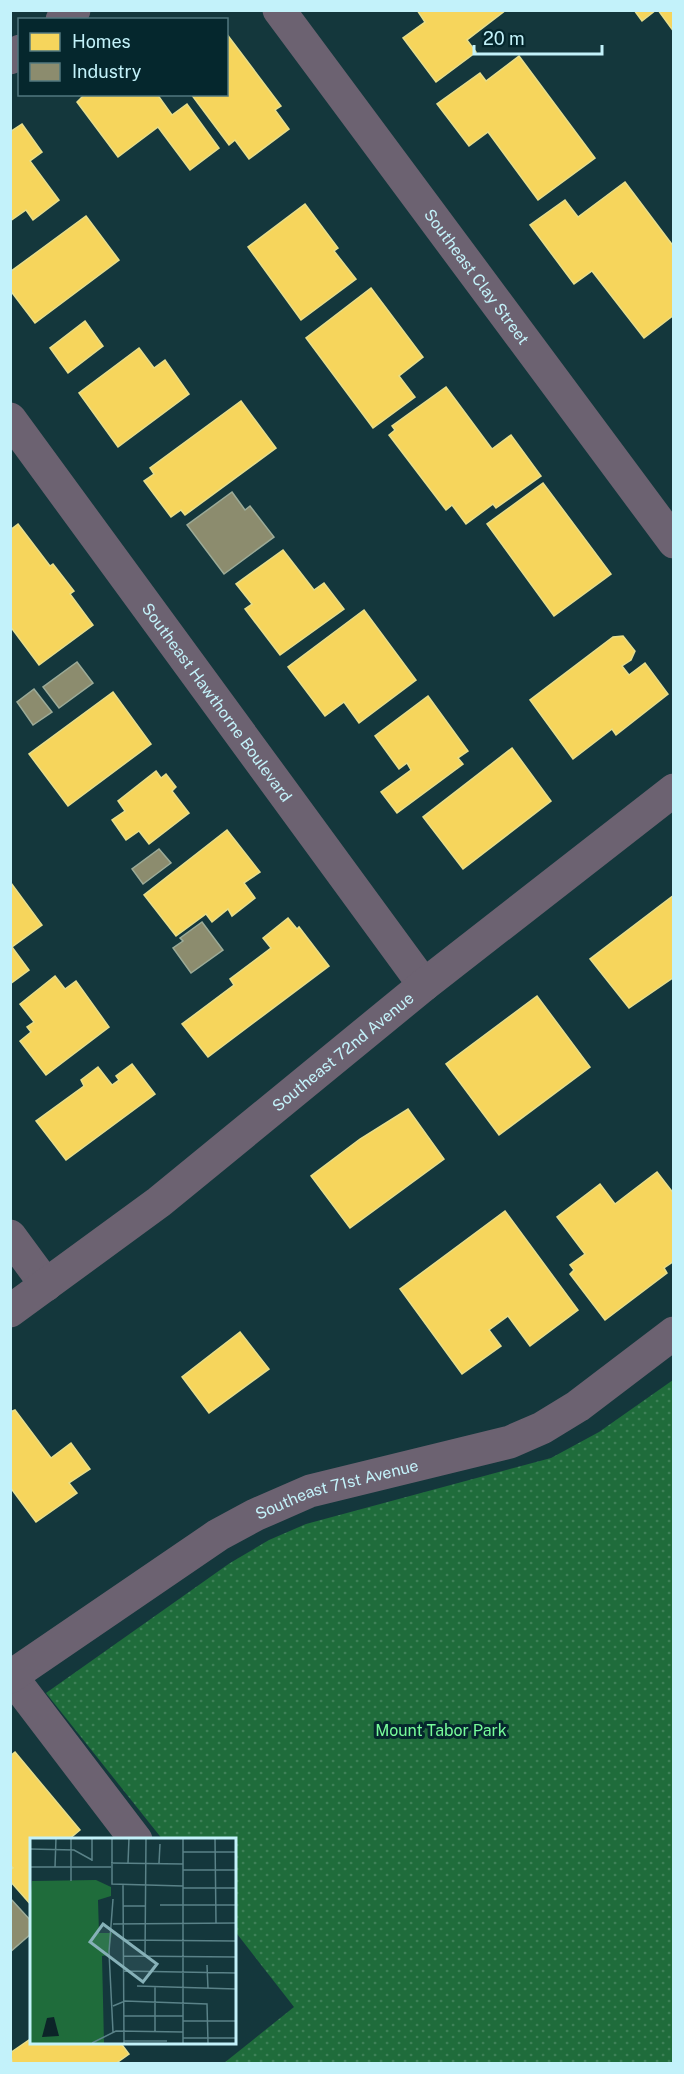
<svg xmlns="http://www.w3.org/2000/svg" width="684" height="2074" font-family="'Public Sans',sans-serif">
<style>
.park{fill:url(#park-dots)}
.homes{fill:#f6d55c;stroke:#e7de8b;stroke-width:1.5}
.industry{fill:#8c8c6e;stroke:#9cab98;stroke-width:1.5}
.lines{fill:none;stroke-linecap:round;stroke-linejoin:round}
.street{stroke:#6c6271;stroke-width:33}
.labels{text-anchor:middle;stroke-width:6;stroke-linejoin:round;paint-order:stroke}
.street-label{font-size:16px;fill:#c3f2fa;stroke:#05272d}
.park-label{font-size:16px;fill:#77fc9a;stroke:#05272d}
.inset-road{fill:none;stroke:#5a8288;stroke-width:1.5}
.view{fill:#86b1b8;fill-opacity:0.15;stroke:#86b1b8;stroke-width:3}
.inset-edge{fill:none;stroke:#c3f2fa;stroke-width:3}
</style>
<defs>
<pattern id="park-dots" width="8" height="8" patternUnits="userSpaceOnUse" patternTransform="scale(1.5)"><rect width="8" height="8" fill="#1f6c3b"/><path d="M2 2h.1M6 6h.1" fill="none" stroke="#3e8158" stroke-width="1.8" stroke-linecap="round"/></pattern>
</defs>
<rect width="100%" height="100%" fill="#14373c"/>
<path class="park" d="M 673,1380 L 673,2063 L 224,2063 L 294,2007 L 234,1930 L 234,1840 L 163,1840 L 46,1693 L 230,1563 L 269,1540 L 306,1524 L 551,1458 L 599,1432 Z"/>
<g class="homes">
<path d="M 417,10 L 506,10 L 467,40 L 476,52 L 436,82 L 403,38 L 425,22 Z"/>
<path d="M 634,10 L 656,10 L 642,21 Z"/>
<path d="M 658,10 L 674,10 L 674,32 Z"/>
<path d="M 226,33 L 281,106 L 275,110 L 289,129 L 249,159 L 235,140 L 229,145 L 191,94 L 226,94 Z"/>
<path d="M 519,56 L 595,158 L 538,200 L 488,132 L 469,146 L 437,104 L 480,73 L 486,81 Z"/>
<path d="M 85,94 L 157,94 L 172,115 L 187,104 L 219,148 L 190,170 L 158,127 L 118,157 L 77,102 Z"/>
<path d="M 22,124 L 42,152 L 30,161 L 59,200 L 33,220 L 26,210 L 10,221 L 10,132 Z"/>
<path d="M 625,182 L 674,247 L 674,315 L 644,338 L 592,271 L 574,284 L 530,225 L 565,200 L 578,217 Z"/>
<path d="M 305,204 L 338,248 L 334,251 L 356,279 L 301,320 L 248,247 Z"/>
<path d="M 86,216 L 119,260 L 35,323 L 10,290 L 10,272 Z"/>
<path d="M 371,288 L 423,357 L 399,376 L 415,397 L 373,428 L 306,338 Z"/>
<path d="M 85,321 L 103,346 L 68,373 L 50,348 Z"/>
<path d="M 139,348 L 154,368 L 165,360 L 189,394 L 118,447 L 79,393 Z"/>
<path d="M 446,387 L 492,449 L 511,435 L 541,476 L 496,508 L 493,504 L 466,524 L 452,505 L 446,510 L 389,435 L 395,430 L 392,426 Z"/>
<path d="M 241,401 L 276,448 L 185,515 L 181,510 L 171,517 L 144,481 L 154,474 L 150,468 Z"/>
<path d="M 543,483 L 611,574 L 554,616 L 487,524 Z"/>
<path d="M 18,524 L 50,566 L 53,564 L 74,591 L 70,594 L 93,625 L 39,665 L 10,626 L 10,530 Z"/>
<path d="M 283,550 L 314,590 L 324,583 L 344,609 L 280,655 L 245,609 L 252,604 L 236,584 Z"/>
<path d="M 364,610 L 416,680 L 359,723 L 344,702 L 325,716 L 288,667 Z"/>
<path d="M 623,636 L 635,651 L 631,660 L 622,666 L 629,675 L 645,663 L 668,694 L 616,735 L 612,729 L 573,759 L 530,700 L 613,637 Z"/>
<path d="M 113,692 L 151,744 L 68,806 L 29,754 Z"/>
<path d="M 428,696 L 468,751 L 458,758 L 463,764 L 397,813 L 381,792 L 411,770 L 407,763 L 399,769 L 375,736 Z"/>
<path d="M 512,748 L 551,801 L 463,869 L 423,817 Z"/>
<path d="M 156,771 L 161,778 L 166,774 L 176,787 L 172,791 L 189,813 L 149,844 L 139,831 L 126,840 L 112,820 L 125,811 L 118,801 Z"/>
<path d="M 227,830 L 260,872 L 244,883 L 255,898 L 232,916 L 228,909 L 212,922 L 206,914 L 176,936 L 144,895 Z"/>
<path d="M 11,883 L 42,925 L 12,947 L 29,970 L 10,984 Z"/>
<path d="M 674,895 L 674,977 L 629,1008 L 590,959 Z"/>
<path d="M 288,918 L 297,929 L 299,927 L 329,966 L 208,1057 L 182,1024 L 234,985 L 230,979 L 271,948 L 263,938 Z"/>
<path d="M 55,976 L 65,989 L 76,981 L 109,1027 L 46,1075 L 20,1041 L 31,1032 L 27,1027 L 34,1022 L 20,1004 Z"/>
<path d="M 537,996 L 590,1067 L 499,1135 L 446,1064 Z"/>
<path d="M 132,1064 L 155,1094 L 66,1160 L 36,1121 L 84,1086 L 81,1080 L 98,1067 L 112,1085 L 119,1080 L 116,1076 Z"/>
<path d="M 408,1109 L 444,1159 L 350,1228 L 311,1176 L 360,1139 Z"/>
<path d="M 657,1172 L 674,1194 L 674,1261 L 664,1268 L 667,1273 L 605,1320 L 570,1274 L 574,1270 L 570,1265 L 585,1254 L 557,1217 L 600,1184 L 615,1204 Z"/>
<path d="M 505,1211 L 578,1310 L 530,1346 L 508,1316 L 489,1330 L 501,1346 L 462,1374 L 400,1289 Z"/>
<path d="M 240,1332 L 269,1369 L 209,1413 L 182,1377 Z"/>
<path d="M 15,1410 L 51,1458 L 71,1443 L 90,1469 L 69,1483 L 77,1493 L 36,1522 L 10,1487 L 10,1412 Z"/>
<path d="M 15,1752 L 80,1830 L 68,1840 L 32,1840 L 32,1906 L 10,1881 L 10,1870 L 13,1868 L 10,1865 L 10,1756 Z"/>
<path d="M 32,2038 L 32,2042 L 120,2042 L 129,2054 L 115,2064 L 13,2064 L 10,2053 Z"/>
</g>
<g class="industry">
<path d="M 232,492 L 245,510 L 250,506 L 274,537 L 224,574 L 187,525 Z"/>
<path d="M 77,662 L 93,683 L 59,708 L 43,687 Z"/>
<path d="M 34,689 L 52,712 L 33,725 L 17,702 Z"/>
<path d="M 159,849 L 171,863 L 143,884 L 132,869 Z"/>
<path d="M 202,922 L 223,950 L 191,973 L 173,948 L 183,941 L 180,938 Z"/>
<path d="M 10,1898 L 32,1922 L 32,1933 L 10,1952 Z"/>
</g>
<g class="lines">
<g class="street">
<path id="s1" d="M 279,10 L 674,542"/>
<path d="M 62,20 L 74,10"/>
<path d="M 10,58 L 20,51"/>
<path id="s2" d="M 10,419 L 424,985"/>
<path d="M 10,1236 L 46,1285"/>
<path id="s3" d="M 10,1311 L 159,1202 L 424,985 L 674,790"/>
<path d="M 11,1676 L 136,1840"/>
<path id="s4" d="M 10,1677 L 218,1535 L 255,1515 L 310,1491 L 510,1442 L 542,1428 L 578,1406 L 674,1333"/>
</g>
</g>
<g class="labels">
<g class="street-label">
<text dy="6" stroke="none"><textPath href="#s1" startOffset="332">Southeast Clay Street</textPath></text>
<text dy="6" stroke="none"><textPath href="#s2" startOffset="351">Southeast Hawthorne Boulevard</textPath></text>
<text dy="6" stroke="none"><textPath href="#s3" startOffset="422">Southeast 72nd Avenue</textPath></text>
<text dy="6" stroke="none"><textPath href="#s4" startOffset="380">Southeast 71st Avenue</textPath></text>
</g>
<g class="park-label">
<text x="441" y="1736">Mount Tabor Park</text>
</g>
</g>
<g transform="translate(30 1838)">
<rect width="206" height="206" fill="#14373c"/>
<path d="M 0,30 L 2,54 L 2,43 L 66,42 L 81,49 L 81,58 L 68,62 L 69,95 L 82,95 L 78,117 L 72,118 L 74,205 L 0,205 Z" fill="#1f6c3b"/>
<path d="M 24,179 L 29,198 L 12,199 L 17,180 Z" fill="#0c2428"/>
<path class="inset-road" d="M 82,0 L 82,46 L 153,48M 185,0 L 186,85M 0,11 L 44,12 L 62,22M 153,14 L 206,14M 62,23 L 62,0M 81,25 L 153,26M 98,25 L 99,0M 129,25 L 130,6M 0,29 L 81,29M 25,29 L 26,0M 153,32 L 206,32M 41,43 L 41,0M 93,47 L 94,205M 153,50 L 206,50M 83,61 L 79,114 L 83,194M 130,67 L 206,67M 93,68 L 115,68M 83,86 L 206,85M 93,102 L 206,103M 93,118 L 206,119M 115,118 L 116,0M 177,127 L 178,151M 93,133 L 206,135M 107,148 L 206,151M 125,148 L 125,193M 83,168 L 95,163 L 177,166 L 178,205M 94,178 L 153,178M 153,183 L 206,183M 153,200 L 206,200M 94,203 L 137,203M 62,205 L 86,193 L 153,194M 153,205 L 153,0"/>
<path class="view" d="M 73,86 L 127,126 L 113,144 L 60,104 Z"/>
<rect width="206" height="206" class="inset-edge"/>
</g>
<rect width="684" height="2074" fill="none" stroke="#c3f2fa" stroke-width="24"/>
<rect x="18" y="18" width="210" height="78" fill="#05272d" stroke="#51787f" stroke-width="1.5"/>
<rect x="30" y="33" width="30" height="18" fill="#f6d55c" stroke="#51787f" stroke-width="1.5"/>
<text x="72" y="48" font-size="18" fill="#c3f2fa">Homes</text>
<rect x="30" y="63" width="30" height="18" fill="#8c8c6e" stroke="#51787f" stroke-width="1.5"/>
<text x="72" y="78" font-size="18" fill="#c3f2fa">Industry</text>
<path d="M474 45v9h128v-9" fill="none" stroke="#c3f2fa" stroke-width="3"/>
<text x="483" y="45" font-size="18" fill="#c3f2fa" stroke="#05272d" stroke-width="4.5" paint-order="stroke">20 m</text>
</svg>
